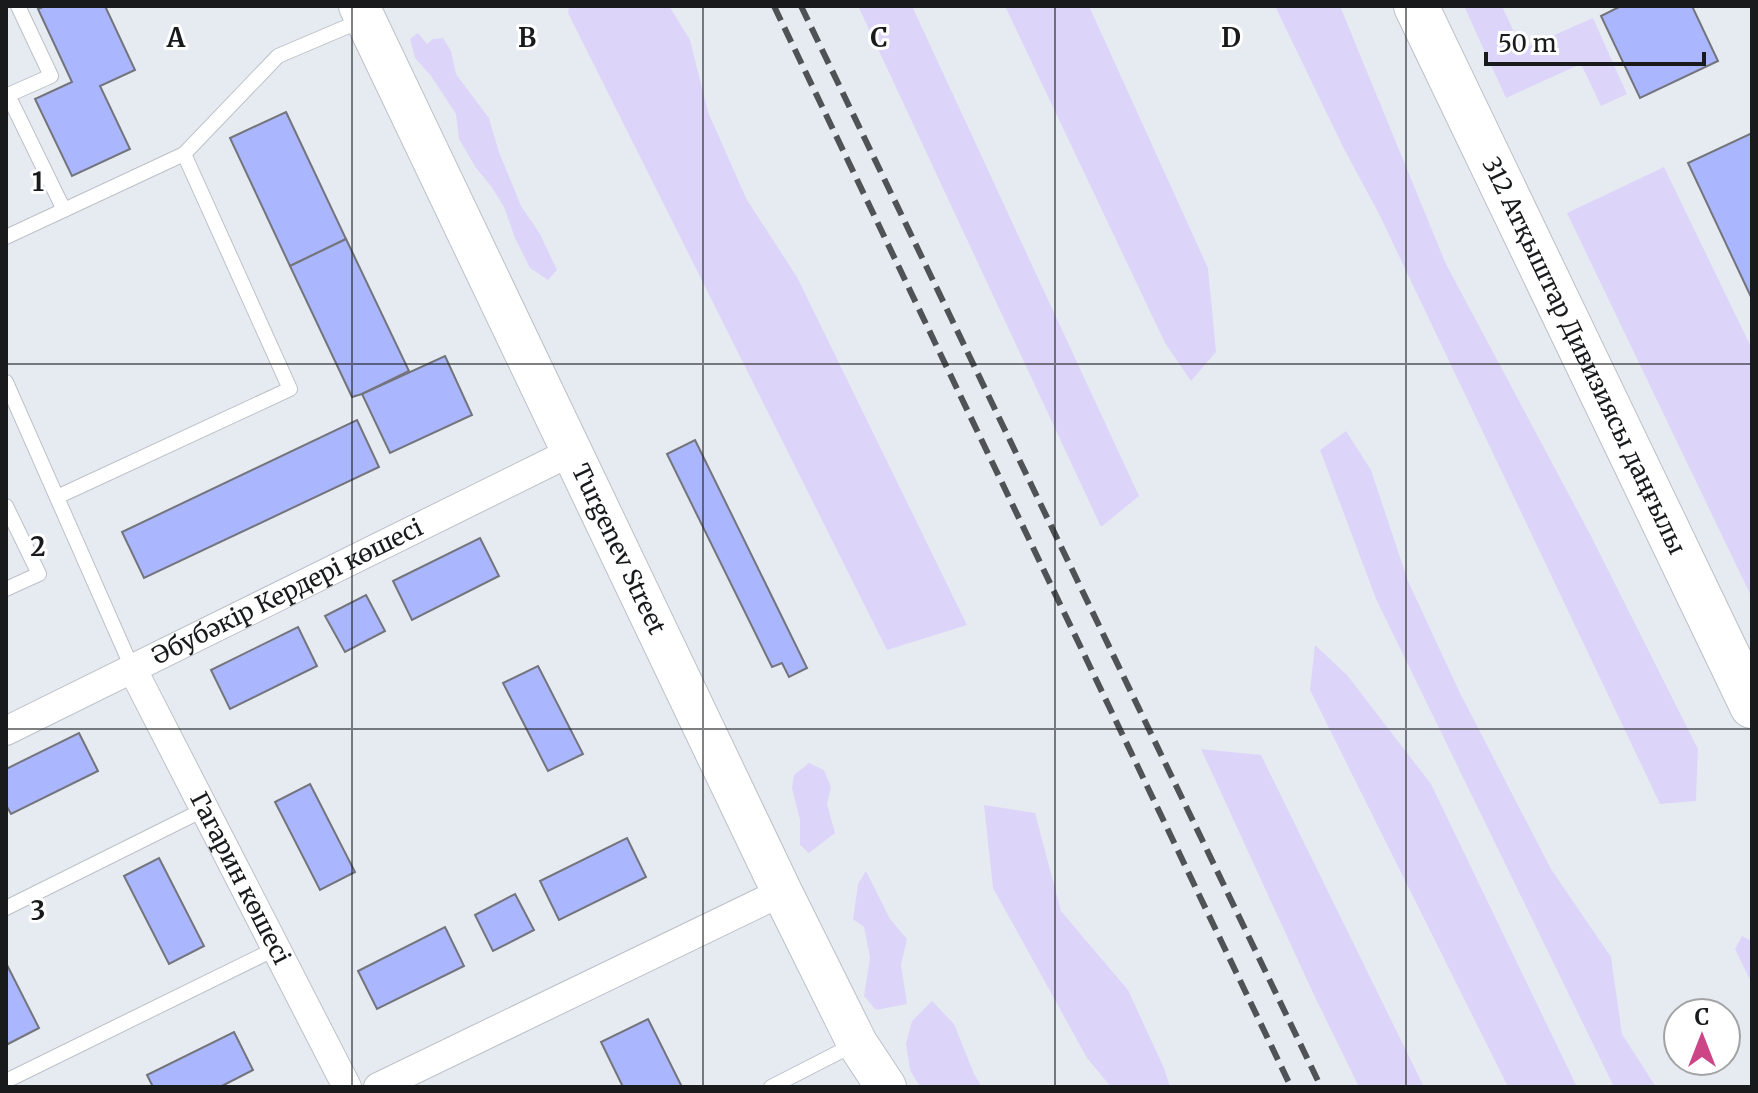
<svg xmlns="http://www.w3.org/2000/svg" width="1758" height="1093" font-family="Merriweather,serif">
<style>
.green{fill:#ddd5f9}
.building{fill:#aab6fd;stroke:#74757c;stroke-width:2}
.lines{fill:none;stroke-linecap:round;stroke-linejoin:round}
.service-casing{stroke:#bcc0c7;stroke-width:16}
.minor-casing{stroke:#bcc0c7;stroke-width:30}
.secondary-casing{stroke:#bcc0c7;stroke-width:42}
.trunk-casing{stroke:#bcc0c7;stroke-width:46}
.service{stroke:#fff;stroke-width:14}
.minor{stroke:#fff;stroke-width:28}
.secondary{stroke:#fff;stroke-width:40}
.trunk{stroke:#fff;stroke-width:44}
.rail{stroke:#505356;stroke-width:6;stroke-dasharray:16 8;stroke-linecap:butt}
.grid{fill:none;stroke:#181a1c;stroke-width:2;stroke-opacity:0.55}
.labels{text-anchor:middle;stroke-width:6;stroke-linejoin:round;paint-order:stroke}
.street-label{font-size:24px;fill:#181a1c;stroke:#fff}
.grid-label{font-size:26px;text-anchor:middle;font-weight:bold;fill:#181a1c;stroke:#fff;stroke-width:6;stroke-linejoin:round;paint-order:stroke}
</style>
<rect width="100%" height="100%" fill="#e6ebf2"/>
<g class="green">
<path d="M 569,6 L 669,6 L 690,40 L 708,112 L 747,200 L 797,277 L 967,625 L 887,650 L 568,13 Z"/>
<path d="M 858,6 L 912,6 L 1139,496 L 1101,527 Z"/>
<path d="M 1005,6 L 1089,6 L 1208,268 L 1216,352 L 1191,381 L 1165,343 Z"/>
<path d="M 1275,6 L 1340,6 L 1446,264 L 1591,536 L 1698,749 L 1696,801 L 1660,804 L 1379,214 L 1343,147 Z"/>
<path d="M 1464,6 L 1502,6 L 1522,49 L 1593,18 L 1627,94 L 1601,106 L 1581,64 L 1506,98 Z"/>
<path d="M 418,33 L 427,44 L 433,39 L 443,38 L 451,51 L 456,74 L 489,118 L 499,152 L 521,206 L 540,234 L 557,270 L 548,280 L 530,268 L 515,238 L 504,207 L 491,186 L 476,168 L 459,139 L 456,114 L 431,76 L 415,58 L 410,39 Z"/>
<path d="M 1664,167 L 1752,349 L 1752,598 L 1567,213 Z"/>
<path d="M 1346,431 L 1371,470 L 1408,581 L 1459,691 L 1551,869 L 1611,957 L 1622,1034 L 1656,1087 L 1614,1087 L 1376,599 L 1320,450 Z"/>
<path d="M 1315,645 L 1347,675 L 1431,784 L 1577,1087 L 1508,1087 L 1310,690 Z"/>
<path d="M 1201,749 L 1261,755 L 1424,1087 L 1359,1087 L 1313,993 Z"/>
<path d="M 809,763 L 824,770 L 831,787 L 827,804 L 835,833 L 809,853 L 800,845 L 800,820 L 792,788 L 794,775 Z"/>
<path d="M 984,805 L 1035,813 L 1061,911 L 1128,990 L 1164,1068 L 1170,1087 L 1111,1087 L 1087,1058 L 993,888 Z"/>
<path d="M 866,871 L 890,919 L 907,939 L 901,965 L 907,1004 L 876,1010 L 864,996 L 870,957 L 864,927 L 853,919 L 858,884 Z"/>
<path d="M 1742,936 L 1752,941 L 1752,984 L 1735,949 Z"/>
<path d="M 932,1001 L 954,1024 L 974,1074 L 982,1087 L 920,1087 L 910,1070 L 906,1044 L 912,1021 Z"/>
</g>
<g class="building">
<path d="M 45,6 L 105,6 L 135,70 L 100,86 L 130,149 L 72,176 L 35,99 L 72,82 L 38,9 Z"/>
<path d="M 1621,6 L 1692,6 L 1718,61 L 1640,98 L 1601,16 Z"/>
<path d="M 286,112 L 346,239 L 290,266 L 230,138 Z"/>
<path d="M 1752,133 L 1752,299 L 1688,163 Z"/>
<path d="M 346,239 L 409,371 L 362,394 L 352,397 L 290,266 Z"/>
<path d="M 445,356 L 472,415 L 390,453 L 362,394 Z"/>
<path d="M 357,420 L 379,467 L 144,578 L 122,532 Z"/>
<path d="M 695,440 L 807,668 L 789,677 L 782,663 L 772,667 L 667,454 Z"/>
<path d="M 480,538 L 499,576 L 412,620 L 393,581 Z"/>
<path d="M 366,595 L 385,631 L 345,652 L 325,616 Z"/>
<path d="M 298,627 L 317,666 L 230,709 L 211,670 Z"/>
<path d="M 538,666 L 583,754 L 548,771 L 503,683 Z"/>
<path d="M 79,733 L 98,771 L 11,814 L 6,805 L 6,769 Z"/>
<path d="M 310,784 L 355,872 L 320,890 L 275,802 Z"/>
<path d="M 627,838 L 646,877 L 559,920 L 540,881 Z"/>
<path d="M 159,858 L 204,946 L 169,964 L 124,876 Z"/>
<path d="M 515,894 L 534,930 L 493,951 L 475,915 Z"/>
<path d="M 445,927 L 464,966 L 377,1009 L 358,971 Z"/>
<path d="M 6,963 L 39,1028 L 6,1045 Z"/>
<path d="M 648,1019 L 682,1087 L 623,1087 L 601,1042 Z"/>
<path d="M 234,1032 L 253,1070 L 220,1087 L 153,1087 L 147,1075 Z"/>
</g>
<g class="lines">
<g class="service-casing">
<g id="service">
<path d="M 18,6 L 51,76 L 8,95 L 64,210 L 184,154 L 278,56 L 365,19"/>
<path d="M 6,237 L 64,210"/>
<path d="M 6,382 L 133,670"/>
<path d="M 57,497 L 290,389 L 184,154"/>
<path d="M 6,506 L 39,574 L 6,589"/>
<path d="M 6,908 L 205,809"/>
<path d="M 6,1081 L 277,948"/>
<path d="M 771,1087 L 853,1045"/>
</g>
</g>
<g class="minor-casing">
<g id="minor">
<path id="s1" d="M 133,670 L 347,1087"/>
<path id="s2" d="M 6,731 L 571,452"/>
<path d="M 378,1087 L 782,892"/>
</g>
</g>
<g class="secondary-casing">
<g id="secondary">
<path id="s3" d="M 359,6 L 782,892 L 857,1043 L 886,1087"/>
</g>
</g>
<g class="trunk-casing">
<g id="trunk">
<path id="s4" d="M 1416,6 L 1752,706"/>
</g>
</g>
<use href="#service" class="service"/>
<use href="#minor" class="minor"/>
<use href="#secondary" class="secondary"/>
<use href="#trunk" class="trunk"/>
<g class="rail">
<path d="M 774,6 L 1291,1087"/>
<path d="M 801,6 L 1321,1087"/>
</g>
</g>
<path class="grid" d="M 352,6 L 352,1087M 703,6 L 703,1087M 1055,6 L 1055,1087M 1406,6 L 1406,1087M 6,364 L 1752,364M 6,729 L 1752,729"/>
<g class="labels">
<g class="street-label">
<text dy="8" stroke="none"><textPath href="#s4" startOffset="388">312 Атқыштар Дивизиясы даңғылы</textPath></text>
<text dy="8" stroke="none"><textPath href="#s3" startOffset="602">Turgenev Street</textPath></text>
<text dy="8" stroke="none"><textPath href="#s2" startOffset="314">Әбубәкір Кердері көшесі</textPath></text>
<text dy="8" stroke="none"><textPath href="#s1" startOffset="234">Гагарин көшесі</textPath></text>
</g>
</g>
<g class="grid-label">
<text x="176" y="47">A</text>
<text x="527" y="47">B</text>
<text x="879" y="47">C</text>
<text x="1231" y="47">D</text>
<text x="38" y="191">1</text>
<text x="38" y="556">2</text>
<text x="38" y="920">3</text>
</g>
<rect width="1758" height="1093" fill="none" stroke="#181a1c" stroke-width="16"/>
<g transform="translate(1702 1037)"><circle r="38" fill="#ffffff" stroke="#a3a3a4" stroke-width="2"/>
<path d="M0-6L14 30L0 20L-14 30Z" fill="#cc4687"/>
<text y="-12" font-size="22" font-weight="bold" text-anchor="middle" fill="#181a1c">С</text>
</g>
<path d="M1486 52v12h218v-12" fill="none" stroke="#181a1c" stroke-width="4"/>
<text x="1498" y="52" font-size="24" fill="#181a1c" stroke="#ffffff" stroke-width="6" paint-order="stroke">50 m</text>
</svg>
